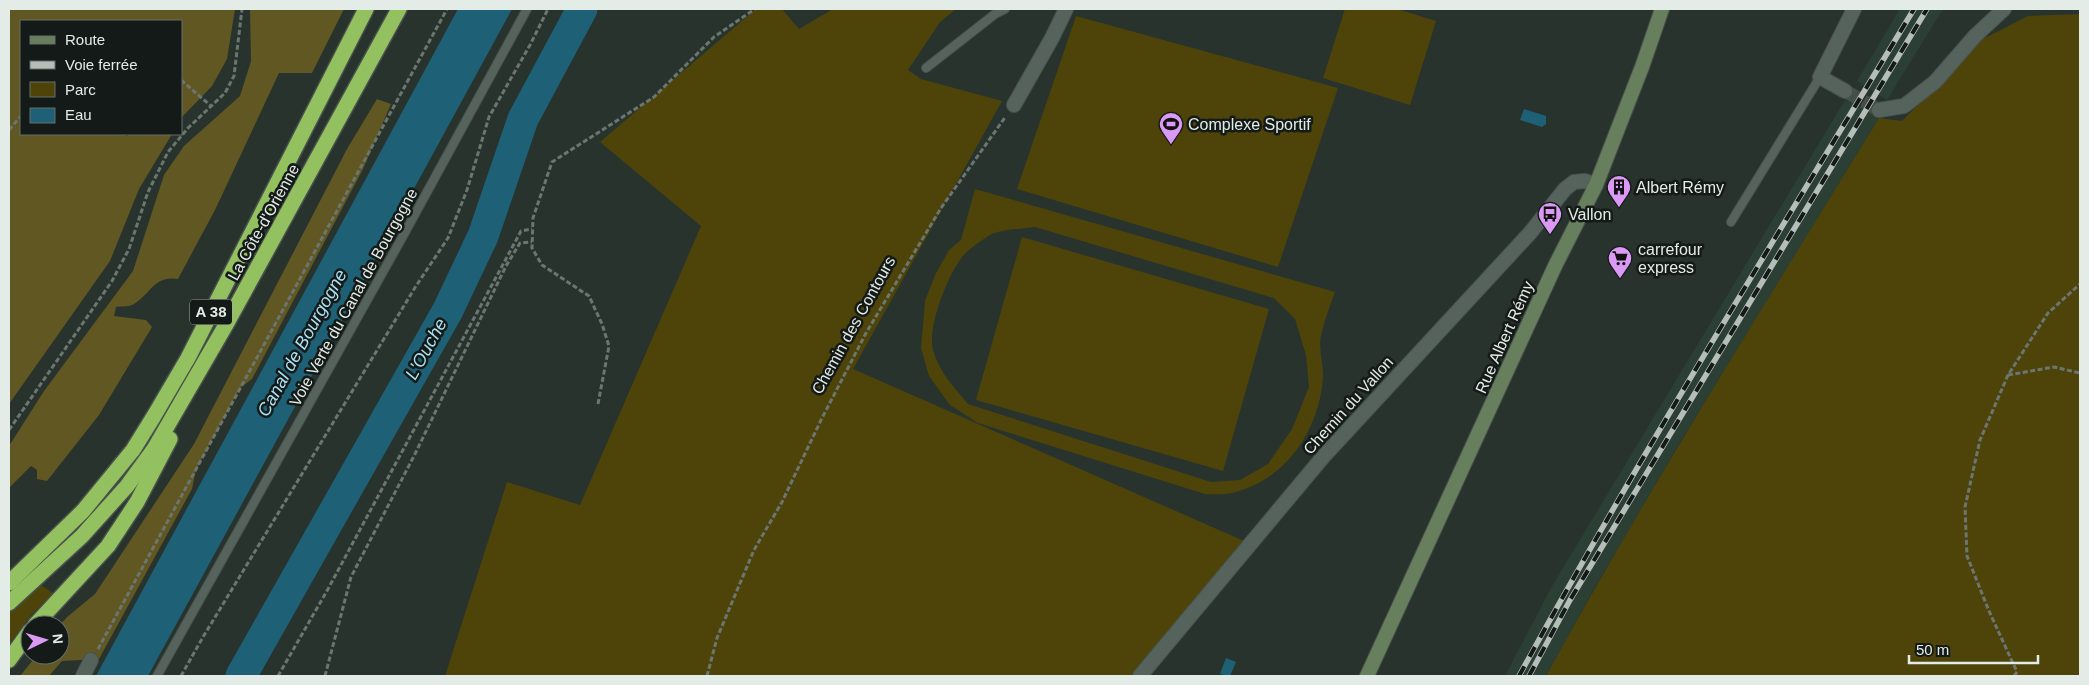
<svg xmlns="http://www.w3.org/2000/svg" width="2089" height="685" font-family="Arial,sans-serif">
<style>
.built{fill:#2c3f35}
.green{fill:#4e440a;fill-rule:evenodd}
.forest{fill:#615722}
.water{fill:#1e6176}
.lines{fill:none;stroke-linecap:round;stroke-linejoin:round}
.river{stroke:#1e6176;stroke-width:31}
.minor-tunnel{stroke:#444f49;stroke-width:14;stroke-dasharray:14 7;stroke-linecap:butt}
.service-casing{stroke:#47514c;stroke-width:10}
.minor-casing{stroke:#47514c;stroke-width:16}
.secondary-casing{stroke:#47514c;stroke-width:16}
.motorway-casing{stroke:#47514c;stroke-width:18}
.path{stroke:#6c7670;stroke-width:3;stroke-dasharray:5 2.5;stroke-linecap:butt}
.service{stroke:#56635c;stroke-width:8}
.minor{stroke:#56635c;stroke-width:14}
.secondary{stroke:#687f5d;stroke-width:14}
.motorway{stroke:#93c15f;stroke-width:15}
.rail-casing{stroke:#b5beb9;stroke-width:5.5}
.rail{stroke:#141a17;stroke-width:4;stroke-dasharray:11;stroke-linecap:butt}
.labels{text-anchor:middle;stroke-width:5;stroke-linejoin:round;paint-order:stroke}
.shield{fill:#141a17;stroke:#a6ada9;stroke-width:1}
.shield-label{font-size:15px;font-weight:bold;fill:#e4ece7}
.poi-label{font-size:16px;fill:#e4ece7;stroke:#141a17;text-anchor:start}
.street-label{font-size:16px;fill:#e4ece7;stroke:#141a17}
.water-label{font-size:18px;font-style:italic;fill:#abdff3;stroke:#141a17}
</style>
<rect width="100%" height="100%" fill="#28332d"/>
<g class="built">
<path d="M 1900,9 L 1943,9 L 1887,100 L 1857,81 Z"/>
<path d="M 1845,100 L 1879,118 L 1681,441 L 1590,596 L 1546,676 L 1505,676 L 1552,586 Z"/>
</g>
<g class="green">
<path d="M 756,9 L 782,9 L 799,29 L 833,9 L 956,9 L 940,22 L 908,70 L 921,79 L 1002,101 L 853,369 L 1244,541 L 1133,676 L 445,676 L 507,482 L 580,505 L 701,226 L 600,142 Z"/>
<path d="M 1345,9 L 1397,9 L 1436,21 L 1410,105 L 1323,78 Z"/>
<path d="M 2080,14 L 2080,676 L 1546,676 C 1650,486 1766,303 1879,118 L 1902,121 L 1983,39 L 2028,16 Z"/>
<path d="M 1076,16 L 1338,88 L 1278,267 L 1017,189 Z"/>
<path d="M 975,189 L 1335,292 C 1330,306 1324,321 1321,336 C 1318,349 1324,365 1323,378 C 1319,431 1285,481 1232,493 C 1223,495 1213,494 1205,494 L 978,423 L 950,405 L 929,376 L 921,348 L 925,301 L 936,273 L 949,250 L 961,240 ZM 1035,227 L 1274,298 L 1295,319 L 1306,355 L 1309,387 L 1292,429 L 1268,464 L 1240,480 L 1211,482 L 968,404 C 954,387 939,372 933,350 C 927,328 948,273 963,256 C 969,249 982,240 990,235 C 1003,229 1021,229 1035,227 Z"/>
<path d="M 1022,237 L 1269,309 L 1223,471 L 976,400 Z"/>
<path d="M 41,585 L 53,593 L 32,614 L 9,644 L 9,613 Z"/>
</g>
<g class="forest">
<path d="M 9,9 L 235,9 L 227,59 L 212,86 L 181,118 L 181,21 L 21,21 L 21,134 L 124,134 L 126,136 L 133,134 L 172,134 L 139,189 L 110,261 L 9,404 Z"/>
<path d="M 250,9 L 344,9 L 312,73 L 279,73 L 215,210 L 178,279 C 153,275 151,295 132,305 C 128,307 121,306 116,307 L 114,316 L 146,320 L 152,327 L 99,415 L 47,481 L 37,479 L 37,470 L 31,466 L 9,488 L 9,446 L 44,391 L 133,271 L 164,175 L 184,146 L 240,96 L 251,61 Z"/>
<path d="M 377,99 L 391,104 L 363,169 L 252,379 L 240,388 L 196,470 L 192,489 L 99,659 L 62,661 L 49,676 L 20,676 L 37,655 L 60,655 L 60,625 L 67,617 L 95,594 L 194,444 L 347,149 Z"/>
</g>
<g class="water">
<path d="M 458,9 L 512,9 L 148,676 L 96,676 Z"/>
<path d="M 1524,109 L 1546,116 L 1546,124 L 1542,127 L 1520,120 Z"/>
<path d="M 1226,658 L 1236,662 L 1230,676 L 1220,674 Z"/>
</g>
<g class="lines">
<path class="river" d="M 241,676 L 448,310 L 483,236 L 523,119 L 582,9"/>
<path class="minor-tunnel" d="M 1845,91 L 1879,110"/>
<g class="service-casing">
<g id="service">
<path d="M 926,68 L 995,14 L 1005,9"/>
<path d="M 1731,222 L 1820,77"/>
<path d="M 157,676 L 403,236 L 527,9"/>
</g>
</g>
<g class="minor-casing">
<g id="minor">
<path d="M 1845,91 L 1820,77 L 1854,9"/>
<path d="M 1014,105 L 1052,38 L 1066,9"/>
<path d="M 1879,110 L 1904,106 L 1935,82 L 1975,36 L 2004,9"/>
<path d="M 83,676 L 91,660"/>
<path d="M 1140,676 L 1323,457 L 1530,233 L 1565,189 L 1574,182 L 1585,181 L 1596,185"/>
</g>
</g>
<g class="secondary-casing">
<path id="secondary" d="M 1367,676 L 1555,266 L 1596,185 L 1642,67 L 1662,9"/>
</g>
<g class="motorway-casing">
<g id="motorway">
<path d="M 9,583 L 83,511 L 133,450 L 154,416 L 188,358 L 366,9"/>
<path d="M 9,603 L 82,536 L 127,486 L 154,449 L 227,323 L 399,9"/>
<path d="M 35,625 L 108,546 L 137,502 L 170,439"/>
<path d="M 9,660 L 30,631"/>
</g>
</g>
<g class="path">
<path d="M 181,80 L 211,106"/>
<path d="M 9,130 L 21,116"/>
<path d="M 2008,375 L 2054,367 L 2080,373"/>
<path d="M 598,404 L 609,346 L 602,324 L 589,296 L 542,265 L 532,248 L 533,218 L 552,162 L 654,97 L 714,37 L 755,9"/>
<path d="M 9,430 L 112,281 L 129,249 L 148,192 L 168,152 L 188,128 L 225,93 L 234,76 L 242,9"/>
<path d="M 98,649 L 447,9"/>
<path d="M 181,676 L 203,637 L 416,286 L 448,238 L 467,190 L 489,117 L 530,45 L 548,9"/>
<path d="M 278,676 L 328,589 L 521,231 L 532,229"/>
<path d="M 325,676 L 351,577 L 415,454 L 506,266 L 520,243 L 532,242"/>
<path d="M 707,676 L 717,638 L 754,550 L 782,502 L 821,420 L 866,333 L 941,208 L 1006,116"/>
<path d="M 2014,676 L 2017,672 L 1989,611 L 1967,556 L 1965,507 L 1980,440 L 2008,375 L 2048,313 L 2080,284"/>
</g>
<use href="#service" class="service"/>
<use href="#minor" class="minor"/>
<use href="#secondary" class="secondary"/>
<use href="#motorway" class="motorway"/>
<g class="rail-casing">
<g id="rail">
<path d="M 1519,676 C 1643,449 1781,230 1914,9"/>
<path d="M 1529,676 L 1570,600 L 1927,9"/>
</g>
</g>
<use href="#rail" class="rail"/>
</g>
<defs>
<g id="stadium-pin" transform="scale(1.25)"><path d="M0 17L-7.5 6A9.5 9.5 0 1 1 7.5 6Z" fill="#db99f5" stroke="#141a17"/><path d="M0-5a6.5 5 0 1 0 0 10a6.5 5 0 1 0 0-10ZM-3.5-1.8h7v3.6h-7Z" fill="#111"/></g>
<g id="building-pin" transform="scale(1.25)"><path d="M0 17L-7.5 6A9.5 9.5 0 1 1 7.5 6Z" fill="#db99f5" stroke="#141a17"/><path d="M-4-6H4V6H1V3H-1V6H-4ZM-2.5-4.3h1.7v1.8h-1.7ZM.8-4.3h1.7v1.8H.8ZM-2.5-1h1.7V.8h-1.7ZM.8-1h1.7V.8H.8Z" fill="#111"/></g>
<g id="bus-pin" transform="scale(1.25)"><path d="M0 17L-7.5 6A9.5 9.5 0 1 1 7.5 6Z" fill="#db99f5" stroke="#141a17"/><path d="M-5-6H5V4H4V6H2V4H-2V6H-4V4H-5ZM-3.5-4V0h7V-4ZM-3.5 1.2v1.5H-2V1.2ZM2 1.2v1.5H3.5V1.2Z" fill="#111"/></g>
<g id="supermarket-pin" transform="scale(1.25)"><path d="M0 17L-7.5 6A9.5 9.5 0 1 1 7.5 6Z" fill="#db99f5" stroke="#141a17"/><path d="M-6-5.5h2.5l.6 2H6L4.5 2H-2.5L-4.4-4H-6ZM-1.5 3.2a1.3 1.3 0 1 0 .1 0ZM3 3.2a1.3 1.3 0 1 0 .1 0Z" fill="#111"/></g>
</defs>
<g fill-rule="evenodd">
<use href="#stadium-pin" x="1171" y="124"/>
<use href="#building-pin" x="1619" y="187"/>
<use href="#bus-pin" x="1550" y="214"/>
<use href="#supermarket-pin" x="1620" y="258"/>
</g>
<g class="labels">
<rect class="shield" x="190" y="299.5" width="42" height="25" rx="4"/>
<g class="shield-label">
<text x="211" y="317">A 38</text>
</g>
<g class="poi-label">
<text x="1188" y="130">Complexe Sportif</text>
<text x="1636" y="193">Albert Rémy</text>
<text x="1568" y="220">Vallon</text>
<text x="1638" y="255">carrefour<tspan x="1638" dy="18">express</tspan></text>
</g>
<g class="street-label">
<text transform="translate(263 222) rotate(-61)" y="6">La Côte-d'Orienne</text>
<text transform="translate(353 297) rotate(-61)" y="6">Voie Verte du Canal de Bourgogne</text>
<text transform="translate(853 325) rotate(-61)" y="6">Chemin des Contours</text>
<text transform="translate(1504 337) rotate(-66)" y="6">Rue Albert Rémy</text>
<text transform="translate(1348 405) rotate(-48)" y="6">Chemin du Vallon</text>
</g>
<g class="water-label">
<text transform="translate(302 343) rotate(-61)" y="6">Canal de Bourgogne</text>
<text transform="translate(426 349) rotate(-61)" y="6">L'Ouche</text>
</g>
</g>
<rect width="2089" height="685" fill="none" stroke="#e4ece7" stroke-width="20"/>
<rect x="20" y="20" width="162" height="115" fill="#141a17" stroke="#676e6a"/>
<rect x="30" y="36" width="25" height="8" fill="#687f5d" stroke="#676e6a"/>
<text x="65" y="45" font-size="15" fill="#e4ece7">Route</text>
<rect x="30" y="61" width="25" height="8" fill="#b5beb9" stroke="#676e6a"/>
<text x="65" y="70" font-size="15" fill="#e4ece7">Voie ferrée</text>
<rect x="30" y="82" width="25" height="15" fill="#4e440a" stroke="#676e6a"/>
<text x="65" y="95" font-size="15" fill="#e4ece7">Parc</text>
<rect x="30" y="108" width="25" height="15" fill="#1e6176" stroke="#676e6a"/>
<text x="65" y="120" font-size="15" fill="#e4ece7">Eau</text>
<g transform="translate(45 640) rotate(85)"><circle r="24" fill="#141a17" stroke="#676e6a"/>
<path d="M0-4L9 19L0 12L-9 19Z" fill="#db99f5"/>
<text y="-8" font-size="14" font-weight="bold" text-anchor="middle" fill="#e4ece7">N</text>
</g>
<path d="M1909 655v8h129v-8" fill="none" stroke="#e4ece7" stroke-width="2.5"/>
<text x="1916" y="655" font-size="15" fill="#e4ece7" stroke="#141a17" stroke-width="4" paint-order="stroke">50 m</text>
</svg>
